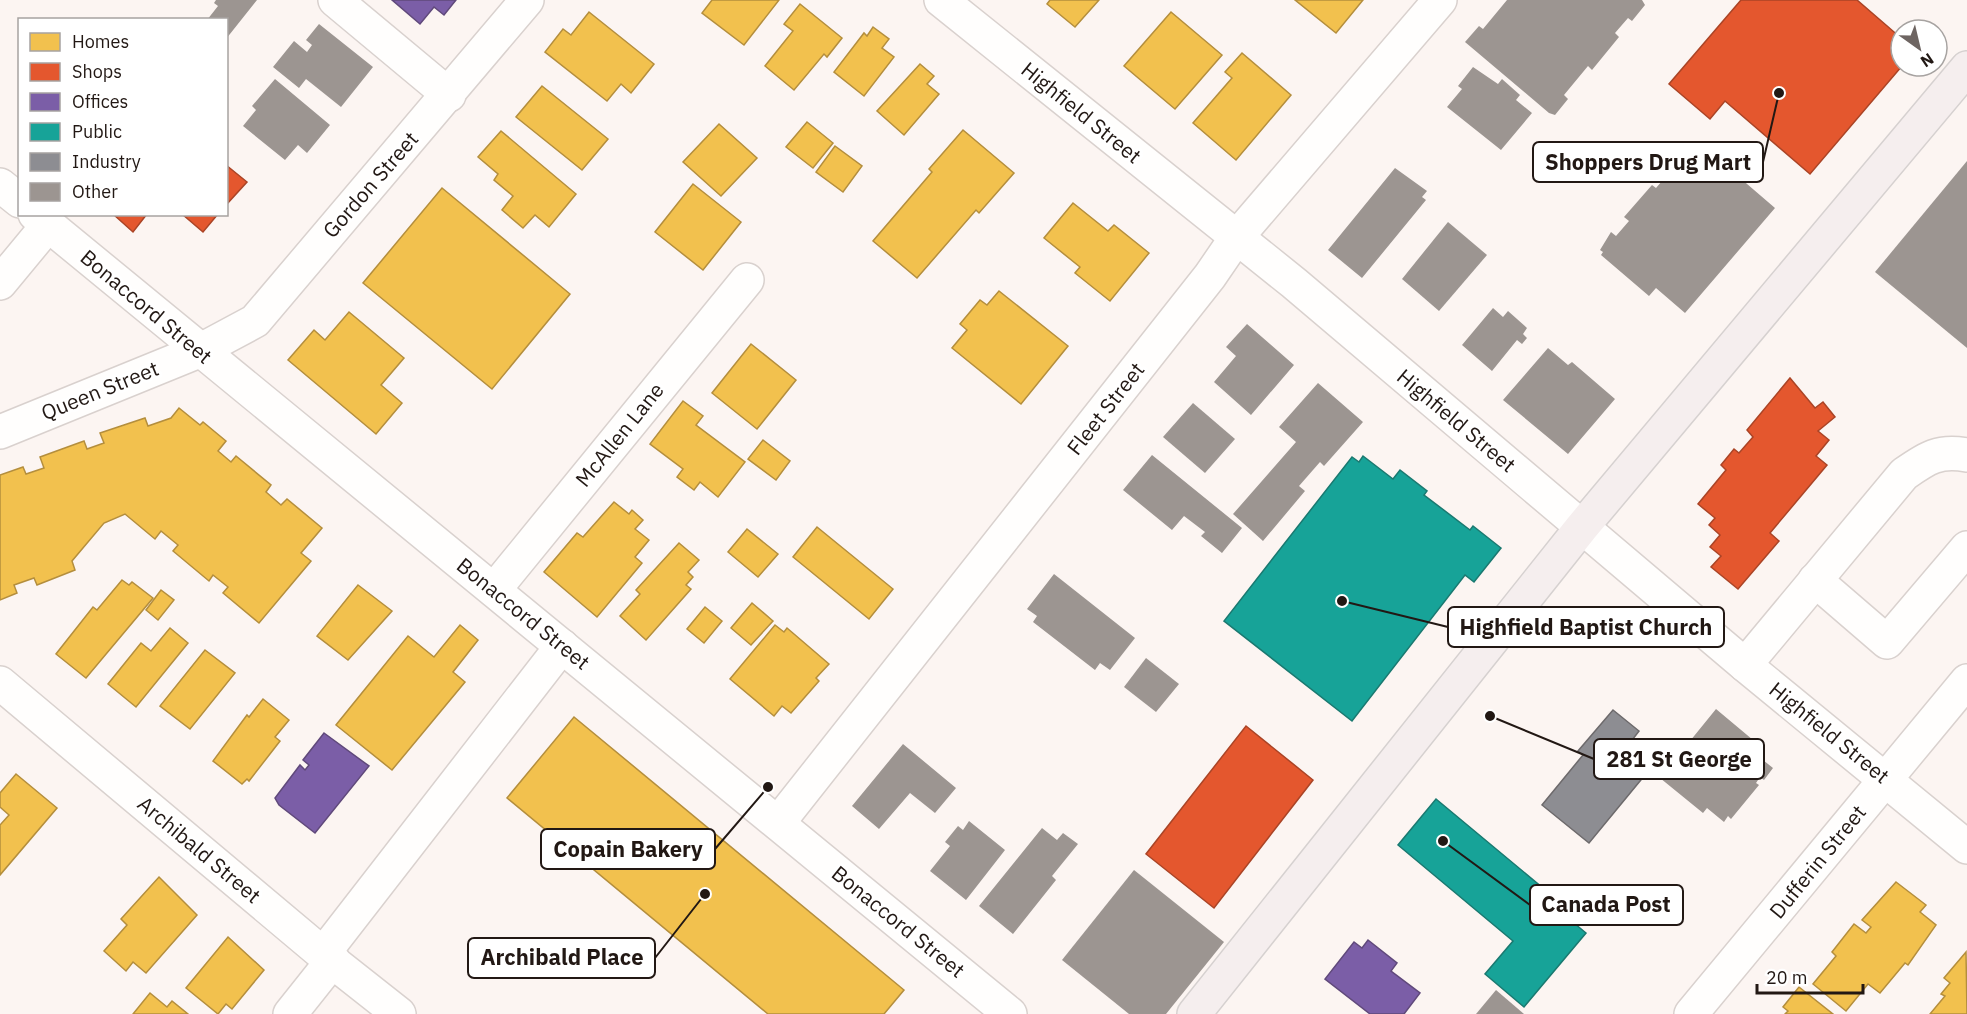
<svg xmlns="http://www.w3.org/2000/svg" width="1967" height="1014" font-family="'IBM Plex Sans',sans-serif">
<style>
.homes{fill:#f2c14e;stroke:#b48e3d;stroke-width:1.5}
.shops{fill:#e4572e;stroke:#aa4426;stroke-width:1.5}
.offices{fill:#7b5ea7;stroke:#60497b;stroke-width:1.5}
.public{fill:#17a398;stroke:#1a7970;stroke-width:1.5}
.industry{fill:#8d8d92;stroke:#6d6a6c;stroke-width:1.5}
.building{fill:#9c9591}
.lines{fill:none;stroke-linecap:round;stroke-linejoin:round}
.minor-casing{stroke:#d9d1ce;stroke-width:36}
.major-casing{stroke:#d6d1d0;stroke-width:36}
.minor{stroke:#fffefd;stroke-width:33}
.major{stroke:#f5eeee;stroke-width:33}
.labels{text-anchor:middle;stroke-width:6;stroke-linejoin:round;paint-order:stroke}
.street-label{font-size:21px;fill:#221814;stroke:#fff}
.leader{fill:none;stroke:#221814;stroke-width:2}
.callout-dot{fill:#221814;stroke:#fff;stroke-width:2}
.callout{fill:#fff;stroke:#221814;stroke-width:2}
.callout-label{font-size:22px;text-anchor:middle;font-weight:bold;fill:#221814}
</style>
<rect width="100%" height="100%" fill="#fcf5f2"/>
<g class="homes">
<path d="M 712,0 L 779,0 L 744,45 L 702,13 Z"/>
<path d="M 1050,0 L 1099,0 L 1075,27 L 1047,4 Z"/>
<path d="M 1295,0 L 1363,0 L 1336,33 Z"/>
<path d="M 800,4 L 842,38 L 827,57 L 824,54 L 794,90 L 765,66 L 793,31 L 784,24 Z"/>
<path d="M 589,12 L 654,64 L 631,93 L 621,84 L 607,101 L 545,52 L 563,29 L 571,35 Z"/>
<path d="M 1171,12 L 1222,55 L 1175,109 L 1124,66 Z"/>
<path d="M 873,27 L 889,39 L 882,48 L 894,57 L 864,96 L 834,72 L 864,33 L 867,36 Z"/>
<path d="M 1242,53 L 1291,95 L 1236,160 L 1193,123 L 1232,78 L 1225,72 Z"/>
<path d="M 920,64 L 934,76 L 927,84 L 939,94 L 904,135 L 877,111 Z"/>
<path d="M 542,86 L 608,139 L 582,170 L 516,117 Z"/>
<path d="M 807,122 L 833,143 L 813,168 L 786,147 Z"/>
<path d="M 719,124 L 757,158 L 721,196 L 683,162 Z"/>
<path d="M 963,130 L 1014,173 L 979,213 L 976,210 L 917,278 L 873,241 L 932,172 L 929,169 Z"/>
<path d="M 501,131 L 576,194 L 549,227 L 535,215 L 523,228 L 502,210 L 513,196 L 494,180 L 498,174 L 478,157 Z"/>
<path d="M 835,146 L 862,166 L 843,192 L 816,172 Z"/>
<path d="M 693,184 L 741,222 L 703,270 L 655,232 Z"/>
<path d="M 442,188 L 570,294 L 492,389 L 363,283 Z"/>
<path d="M 1073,203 L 1108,231 L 1114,225 L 1149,253 L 1110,301 L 1075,273 L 1080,267 L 1044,238 Z"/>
<path d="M 999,291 L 1068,346 L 1021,404 L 952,348 L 967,330 L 960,324 L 980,300 L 987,305 Z"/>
<path d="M 349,312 L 404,358 L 381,385 L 402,403 L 376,434 L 288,360 L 314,330 L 325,340 Z"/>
<path d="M 751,344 L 796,380 L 757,429 L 712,393 Z"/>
<path d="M 683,401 L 703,416 L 696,425 L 745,462 L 718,497 L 700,482 L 694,490 L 677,477 L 683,469 L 650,444 Z"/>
<path d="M 179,408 L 200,425 L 203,422 L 226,441 L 218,451 L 231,462 L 236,456 L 271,485 L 266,492 L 281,505 L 287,499 L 322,528 L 301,553 L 311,561 L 259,623 L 223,593 L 228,587 L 213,575 L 209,581 L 173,551 L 178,545 L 161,531 L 155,539 L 125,514 L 104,523 L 72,561 L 75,570 L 37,585 L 34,578 L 14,585 L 17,593 L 0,600 L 0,475 L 23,467 L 26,474 L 44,468 L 40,457 L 84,441 L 87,449 L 104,443 L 100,433 L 145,418 L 148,426 L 171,418 Z"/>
<path d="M 763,440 L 790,461 L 776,480 L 748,459 Z"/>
<path d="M 614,502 L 629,514 L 632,510 L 643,520 L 635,529 L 649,540 L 635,557 L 642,563 L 597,617 L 544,572 L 577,533 L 583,537 Z"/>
<path d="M 817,527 L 893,589 L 869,619 L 793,557 Z"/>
<path d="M 747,529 L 778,554 L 758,577 L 728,552 Z"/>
<path d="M 679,543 L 699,560 L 688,572 L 693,577 L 686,585 L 691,589 L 646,640 L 620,616 L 640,594 L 636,590 Z"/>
<path d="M 122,580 L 129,585 L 132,582 L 153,598 L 86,678 L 56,654 L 93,607 L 97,610 Z"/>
<path d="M 358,585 L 392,611 L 348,660 L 317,636 Z"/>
<path d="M 161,590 L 174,600 L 158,620 L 146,610 Z"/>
<path d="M 752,603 L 773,621 L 751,645 L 731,628 Z"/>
<path d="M 705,607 L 722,621 L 704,643 L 687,629 Z"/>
<path d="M 460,625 L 478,640 L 453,672 L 465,682 L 392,770 L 336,725 L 408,636 L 434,657 Z"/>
<path d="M 775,625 L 784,632 L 787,628 L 829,664 L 816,678 L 819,681 L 791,713 L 782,706 L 774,716 L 730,679 Z"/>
<path d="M 170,628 L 188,643 L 136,707 L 108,684 L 141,643 L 151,651 Z"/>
<path d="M 205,650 L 235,673 L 190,729 L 160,706 Z"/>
<path d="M 263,699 L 289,720 L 275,737 L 280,741 L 249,781 L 247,779 L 242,784 L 213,761 L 247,715 L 249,717 Z"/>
<path d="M 574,717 L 904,990 L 884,1014 L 768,1014 L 507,798 Z"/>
<path d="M 16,774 L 57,808 L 0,875 L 0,825 L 9,815 L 0,807 L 0,793 Z"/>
<path d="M 159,877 L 197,915 L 146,973 L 133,962 L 126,971 L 104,951 L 127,925 L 121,919 Z"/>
<path d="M 1896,882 L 1926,905 L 1920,912 L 1936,925 L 1908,965 L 1905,963 L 1880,993 L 1868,984 L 1846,1011 L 1813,984 L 1836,956 L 1832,952 L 1854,924 L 1866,933 L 1871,927 L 1862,920 Z"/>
<path d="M 228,937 L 264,970 L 232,1009 L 226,1004 L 218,1014 L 186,988 Z"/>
<path d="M 1966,952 L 1967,1014 L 1930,1014 L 1945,996 L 1941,994 L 1950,983 L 1944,978 Z"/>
<path d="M 1799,987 L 1833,1014 L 1785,1014 L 1788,1011 L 1783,1007 Z"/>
<path d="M 150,993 L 167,1007 L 172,1001 L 188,1014 L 133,1014 Z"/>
</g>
<g class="shops">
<path d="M 1741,0 L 1857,0 L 1901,38 L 1902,66 L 1810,174 L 1725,101 L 1710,119 L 1669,84 Z"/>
<path d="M 226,165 L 247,182 L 226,205 Z"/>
<path d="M 113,214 L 147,214 L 133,232 Z"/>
<path d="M 182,214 L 218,214 L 203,232 Z"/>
<path d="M 1790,378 L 1815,408 L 1823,402 L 1835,417 L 1818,431 L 1829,440 L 1816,456 L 1827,465 L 1770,533 L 1779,541 L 1738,589 L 1711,567 L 1721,556 L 1710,547 L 1720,535 L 1709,525 L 1715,518 L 1698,504 L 1726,470 L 1721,465 L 1734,449 L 1739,453 L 1753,437 L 1747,430 Z"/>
<path d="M 1246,726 L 1313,780 L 1214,908 L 1146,854 Z"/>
</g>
<g class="offices">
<path d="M 392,0 L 456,0 L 444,15 L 434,7 L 420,24 Z"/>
<path d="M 324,733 L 369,766 L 315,833 L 279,805 L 275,798 L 300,765 L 305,770 L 309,765 L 303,760 Z"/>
<path d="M 1368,940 L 1397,963 L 1391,971 L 1420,993 L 1404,1014 L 1370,1014 L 1325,979 L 1354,942 L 1362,948 Z"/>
</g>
<g class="public">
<path d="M 1363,456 L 1393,479 L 1400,470 L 1427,491 L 1424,495 L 1470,530 L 1473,526 L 1501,548 L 1474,582 L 1465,575 L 1352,721 L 1224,621 L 1352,457 L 1359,462 Z"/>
<path d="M 1436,799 L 1549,893 L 1544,898 L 1586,933 L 1524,1007 L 1485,974 L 1513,941 L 1398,845 Z"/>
</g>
<path class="industry" d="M 1613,710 L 1639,731 L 1629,744 L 1654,764 L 1589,843 L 1542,805 L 1583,755 L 1578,751 Z"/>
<g class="building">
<path d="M 216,0 L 257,0 L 226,39 L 226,20 L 207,20 L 218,6 L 214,3 Z"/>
<path d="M 1507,0 L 1642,0 L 1645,5 L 1632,21 L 1628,18 L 1615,33 L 1619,37 L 1592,70 L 1588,66 L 1564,95 L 1568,99 L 1555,115 L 1549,113 L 1465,42 L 1479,26 L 1483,29 Z"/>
<path d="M 319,24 L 373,67 L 341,107 L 306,79 L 299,88 L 273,67 L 294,41 L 307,52 L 312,45 L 306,40 Z"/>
<path d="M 1473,67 L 1498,84 L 1502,79 L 1520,95 L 1516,100 L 1532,113 L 1501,150 L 1447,107 L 1462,89 L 1458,86 Z"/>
<path d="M 275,79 L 330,125 L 307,153 L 298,145 L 285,160 L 243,126 L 256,110 L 252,106 Z"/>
<path d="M 1689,141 L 1694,144 L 1697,141 L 1775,208 L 1685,313 L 1656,288 L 1649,296 L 1601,255 L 1603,252 L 1600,250 L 1611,232 L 1616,236 L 1629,221 L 1624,217 L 1652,185 L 1656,188 L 1680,160 L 1676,156 Z"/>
<path d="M 1967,161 L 1967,348 L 1875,272 Z"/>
<path d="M 1395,168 L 1427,191 L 1422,197 L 1426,200 L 1362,278 L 1328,250 Z"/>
<path d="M 1448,222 L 1487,255 L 1439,311 L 1402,279 Z"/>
<path d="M 1493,308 L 1503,317 L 1508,311 L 1527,328 L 1523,334 L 1527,338 L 1522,344 L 1517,340 L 1492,371 L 1462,345 Z"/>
<path d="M 1247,324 L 1294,365 L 1251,415 L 1214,382 L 1236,356 L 1226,347 Z"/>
<path d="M 1548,348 L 1568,365 L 1572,362 L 1615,399 L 1568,454 L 1503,400 Z"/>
<path d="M 1318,383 L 1363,422 L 1324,466 L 1320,462 L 1299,486 L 1305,491 L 1263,541 L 1233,514 L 1296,442 L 1279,427 Z"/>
<path d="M 1193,403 L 1235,439 L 1205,473 L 1163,437 Z"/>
<path d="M 1152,455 L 1242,528 L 1222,553 L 1201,536 L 1205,532 L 1184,516 L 1172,530 L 1123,490 Z"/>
<path d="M 1054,574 L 1135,638 L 1110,670 L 1100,663 L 1095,670 L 1033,622 L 1037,616 L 1027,609 Z"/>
<path d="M 1146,658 L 1179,684 L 1156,712 L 1124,687 Z"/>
<path d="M 1716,709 L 1759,745 L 1753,752 L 1773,768 L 1764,780 L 1760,777 L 1756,783 L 1759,785 L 1731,819 L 1728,816 L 1724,822 L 1707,808 L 1703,813 L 1660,778 Z"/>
<path d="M 903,744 L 956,788 L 935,813 L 910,793 L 879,829 L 852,806 Z"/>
<path d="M 969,821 L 1005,850 L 966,900 L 930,871 L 950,846 L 945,842 L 958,826 L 963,830 Z"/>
<path d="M 1042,828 L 1057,840 L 1063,833 L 1078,844 L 1052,876 L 1056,880 L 1013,934 L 979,906 Z"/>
<path d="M 1134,870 L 1224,942 L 1166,1014 L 1129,1014 L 1062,960 Z"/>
<path d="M 1496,990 L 1524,1014 L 1476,1014 Z"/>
</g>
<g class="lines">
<g class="minor-casing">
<g id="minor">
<path d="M 335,0 L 449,95"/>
<path d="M 941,0 L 1294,283 L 1745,665 L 1967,847"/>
<path d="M 0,185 L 20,201"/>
<path d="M 35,214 L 1010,1014"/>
<path d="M 0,283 L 48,225"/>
<path d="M 0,432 L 199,351 L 255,321 L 527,0"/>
<path d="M 1815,580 L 1887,642 L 1967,548"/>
<path d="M 494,590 L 747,280"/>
<path d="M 1745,665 L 1904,474 C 1927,458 1938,450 1967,455"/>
<path d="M 0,683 L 323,954 L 399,1014"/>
<path d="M 778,823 L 1210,276 L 1236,238 L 1440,0"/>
<path d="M 323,954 L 562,646"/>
<path d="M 290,1014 L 333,960"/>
<path d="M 1691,1014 L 1967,681"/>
</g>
</g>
<g class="major-casing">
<path id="major" d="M 1194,1014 L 1582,527 L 1967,68"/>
</g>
<use href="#minor" class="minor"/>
<use href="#major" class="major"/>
</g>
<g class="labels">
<g class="street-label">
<text transform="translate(1081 113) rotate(39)" y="7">Highfield Street</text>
<text transform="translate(371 185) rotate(-49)" y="7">Gordon Street</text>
<text transform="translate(146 307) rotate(40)" y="7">Bonaccord Street</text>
<text transform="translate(100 391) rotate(-22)" y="7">Queen Street</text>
<text transform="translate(1106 409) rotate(-52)" y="7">Fleet Street</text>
<text transform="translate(1456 421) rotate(40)" y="7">Highfield Street</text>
<text transform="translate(620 435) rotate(-51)" y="7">McAllen Lane</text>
<text transform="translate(523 614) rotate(39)" y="7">Bonaccord Street</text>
<text transform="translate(1829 733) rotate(39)" y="7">Highfield Street</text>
<text transform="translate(199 850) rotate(40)" y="7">Archibald Street</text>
<text transform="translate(1818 862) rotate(-51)" y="7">Dufferin Street</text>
<text transform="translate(898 922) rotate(39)" y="7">Bonaccord Street</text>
</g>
</g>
<path class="leader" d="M1779 93L1763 162M1342 601L1448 627M1490 716L1594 759M768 787L715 849M1443 841L1530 905M705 894L655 958"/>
<g class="callout-dot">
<circle cx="1779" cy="93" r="6"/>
<circle cx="1342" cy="601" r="6"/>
<circle cx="1490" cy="716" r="6"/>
<circle cx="768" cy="787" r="6"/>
<circle cx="1443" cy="841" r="6"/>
<circle cx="705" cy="894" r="6"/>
</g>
<g class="callout">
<rect x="1533" y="142" width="230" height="40" rx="6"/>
<rect x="1448" y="607" width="276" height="40" rx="6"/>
<rect x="1594" y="739" width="170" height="40" rx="6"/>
<rect x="541" y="829" width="174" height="40" rx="6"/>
<rect x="1530" y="885" width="153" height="40" rx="6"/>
<rect x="468" y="938" width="187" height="40" rx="6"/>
</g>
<g class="callout-label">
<text x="1648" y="170">Shoppers Drug Mart</text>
<text x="1586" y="635">Highfield Baptist Church</text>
<text x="1679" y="767">281 St George</text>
<text x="628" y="857">Copain Bakery</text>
<text x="1606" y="912">Canada Post</text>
<text x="562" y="965">Archibald Place</text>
</g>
<rect x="18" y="18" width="210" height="198" fill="#ffffff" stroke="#a7a3a1" stroke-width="1.5"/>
<rect x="30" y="33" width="30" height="18" fill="#f2c14e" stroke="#a7a3a1" stroke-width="1.5"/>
<text x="72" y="48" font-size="18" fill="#221814">Homes</text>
<rect x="30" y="63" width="30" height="18" fill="#e4572e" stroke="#a7a3a1" stroke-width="1.5"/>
<text x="72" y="78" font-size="18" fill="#221814">Shops</text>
<rect x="30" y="93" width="30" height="18" fill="#7b5ea7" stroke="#a7a3a1" stroke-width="1.5"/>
<text x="72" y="108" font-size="18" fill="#221814">Offices</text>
<rect x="30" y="123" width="30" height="18" fill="#17a398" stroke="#a7a3a1" stroke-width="1.5"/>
<text x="72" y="138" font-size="18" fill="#221814">Public</text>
<rect x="30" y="153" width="30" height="18" fill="#8d8d92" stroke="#a7a3a1" stroke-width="1.5"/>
<text x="72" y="168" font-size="18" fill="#221814">Industry</text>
<rect x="30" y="183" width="30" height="18" fill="#9c9591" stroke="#a7a3a1" stroke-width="1.5"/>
<text x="72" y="198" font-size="18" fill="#221814">Other</text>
<g transform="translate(1919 48) rotate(146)"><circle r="28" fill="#ffffff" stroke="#a7a3a1" stroke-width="1.5"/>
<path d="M0-4.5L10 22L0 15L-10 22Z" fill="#6e6562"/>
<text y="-9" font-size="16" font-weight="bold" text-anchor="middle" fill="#221814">N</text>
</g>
<path d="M1757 984v9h106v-9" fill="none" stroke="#221814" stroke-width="3"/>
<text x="1766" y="984" font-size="18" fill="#221814" stroke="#ffffff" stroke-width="4.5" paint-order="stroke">20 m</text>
</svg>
